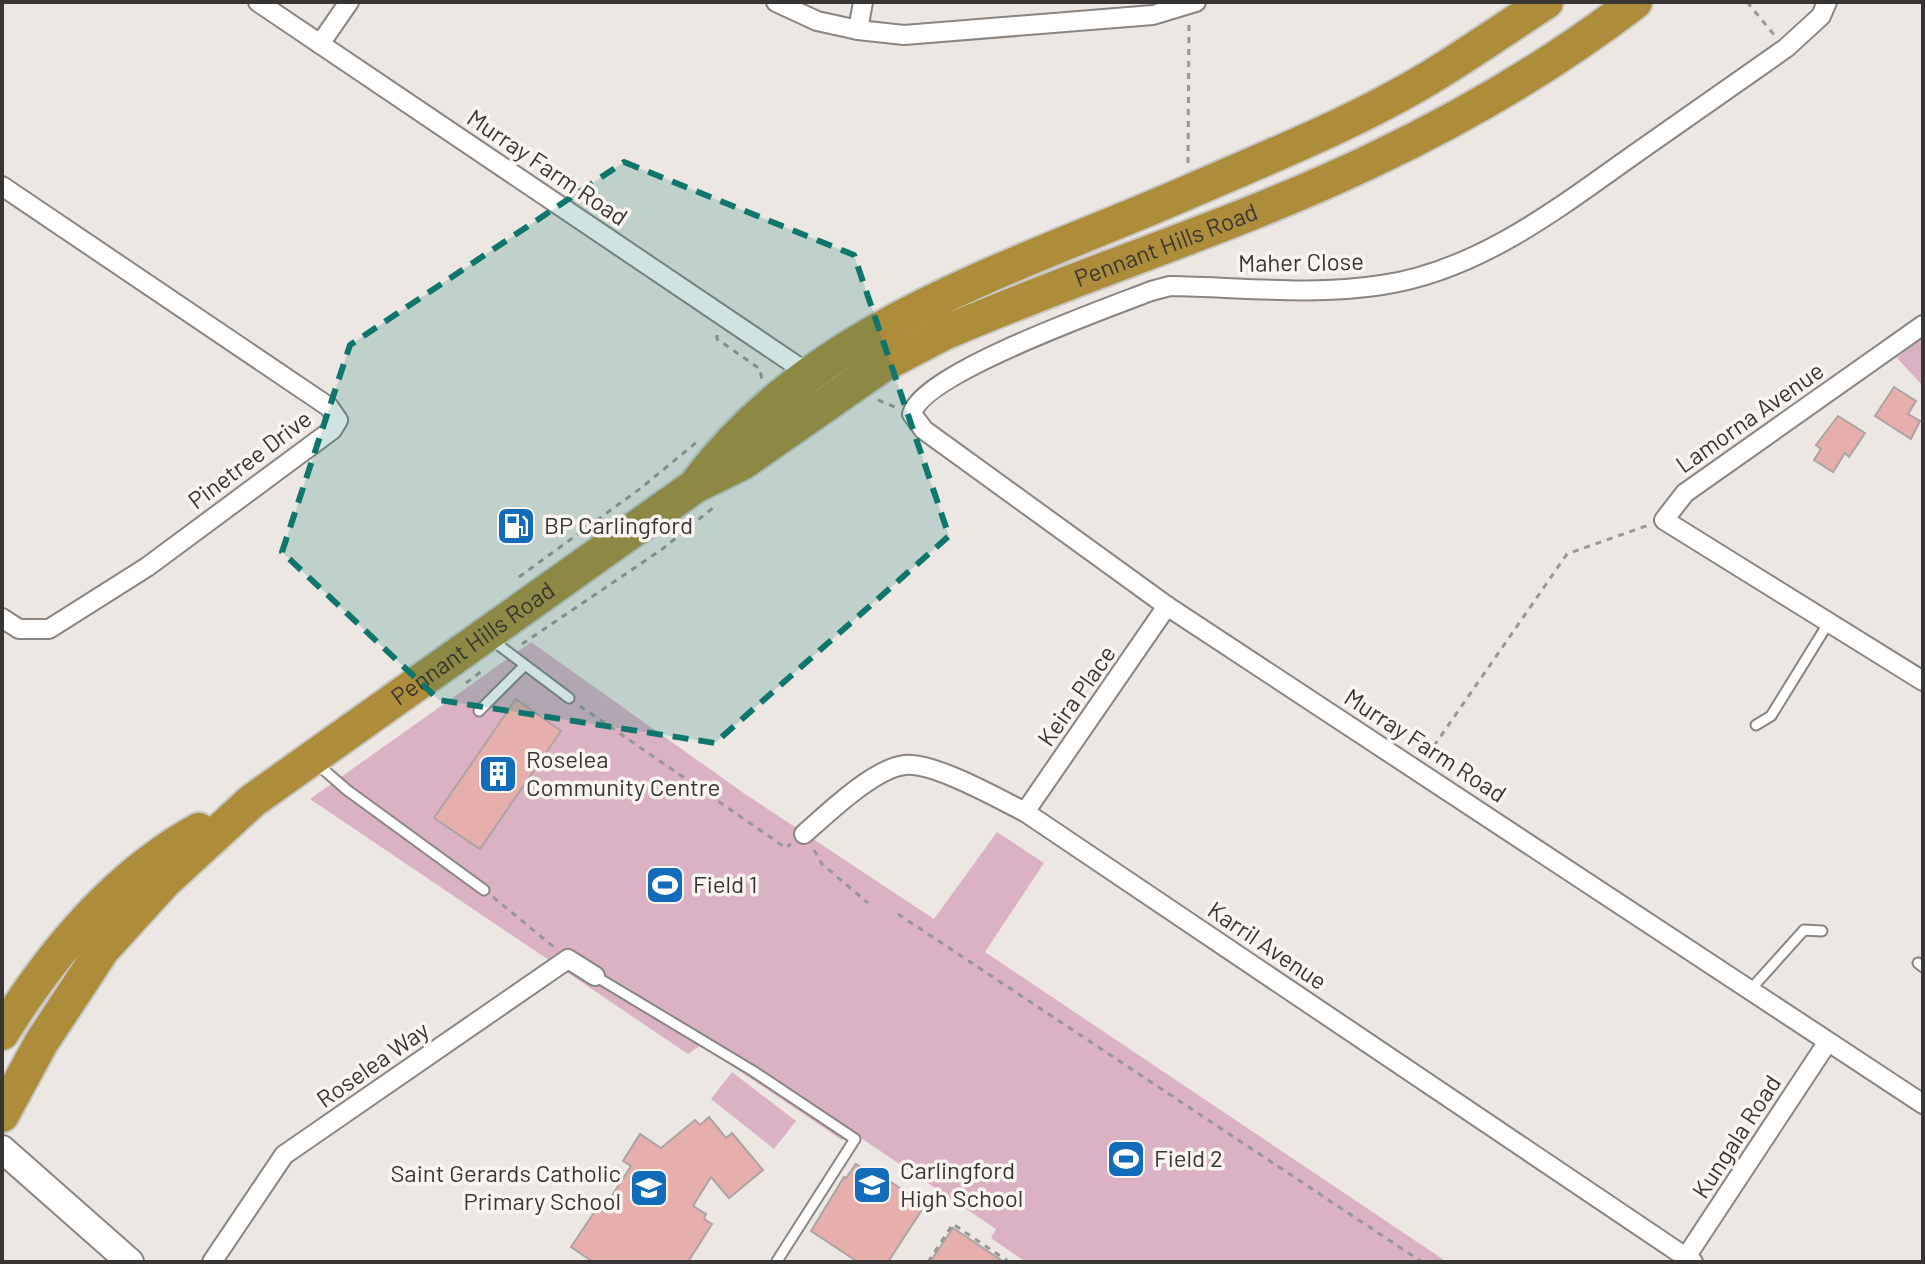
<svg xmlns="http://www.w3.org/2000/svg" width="1925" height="1264" font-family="Barlow,sans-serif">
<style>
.green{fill:#dab2c4}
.building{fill:#e6afab;stroke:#aca4a4;stroke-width:2}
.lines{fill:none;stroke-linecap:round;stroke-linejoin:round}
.lane-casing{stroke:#8a8581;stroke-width:13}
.street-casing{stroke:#8a8581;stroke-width:22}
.secondary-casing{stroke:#8a8581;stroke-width:30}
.highway-casing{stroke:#c7c7c6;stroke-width:38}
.path{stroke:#9a9693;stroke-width:3;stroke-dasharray:6 6;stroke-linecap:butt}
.lane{stroke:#fff;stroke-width:9}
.street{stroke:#fff;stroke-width:18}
.secondary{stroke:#fff;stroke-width:26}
.highway{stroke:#ad8d3a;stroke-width:34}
.marked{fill:#0f766e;fill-opacity:0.2;stroke:#0f766e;stroke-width:6;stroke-dasharray:16 10;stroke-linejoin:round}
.labels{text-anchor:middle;stroke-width:7;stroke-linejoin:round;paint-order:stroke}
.street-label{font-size:24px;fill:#383634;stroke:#fbf5f1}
.poi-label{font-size:24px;fill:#383634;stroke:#fbf5f1;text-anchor:start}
</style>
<rect width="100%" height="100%" fill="#ede7e3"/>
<g class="green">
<path d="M 1923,336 L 1923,386 L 1897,358 Z"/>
<path d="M 531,642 L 745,794 L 934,919 L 997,832 L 1044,863 L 985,952 L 1447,1262 L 1026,1262 L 991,1238 L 996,1229 L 849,1130 L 842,1140 L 701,1045 L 688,1054 L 310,799 Z"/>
<path d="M 732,1072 L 796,1121 L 774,1149 L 711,1099 Z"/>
</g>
<g class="building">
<path d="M 1894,387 L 1916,401 L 1908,414 L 1920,421 L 1911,439 L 1875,416 Z"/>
<path d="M 1838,416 L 1865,433 L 1849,457 L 1845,453 L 1833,472 L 1814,460 L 1821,449 L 1816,445 Z"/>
<path d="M 516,699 L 561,731 L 480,849 L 434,818 Z"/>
<path d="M 709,1117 L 726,1138 L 732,1133 L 763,1170 L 729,1198 L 711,1177 L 693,1206 L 706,1214 L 704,1219 L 712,1224 L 688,1262 L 593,1262 L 571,1247 L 597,1208 L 602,1211 L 631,1166 L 623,1161 L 640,1134 L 661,1148 L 695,1120 L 700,1125 Z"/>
<path d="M 856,1164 L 873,1176 L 876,1172 L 925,1205 L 888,1262 L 858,1262 L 811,1231 L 844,1177 L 846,1178 Z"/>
<path d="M 953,1228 L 1004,1262 L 930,1262 Z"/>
</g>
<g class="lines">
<g class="lane-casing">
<g id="lane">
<path d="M 492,640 L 569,698"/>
<path d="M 479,711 L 524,666"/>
<path d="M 1756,725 L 1771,716 L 1829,622"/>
<path d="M 316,763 L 347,790 L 484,890"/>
<path d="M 1918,963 L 1923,967"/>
<path d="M 595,976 L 753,1071 L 855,1139 L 777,1261"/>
<path d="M 1750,990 L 1804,930 L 1822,931"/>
</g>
</g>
<g class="street-casing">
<g id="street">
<path d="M 258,2 L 809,374"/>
<path d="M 776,2 L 817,21 L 858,30 L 904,35 L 1153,15 L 1196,2"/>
<path d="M 1827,2 L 1821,16 L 1786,48 C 1735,84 1684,120 1632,156 C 1556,210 1477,271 1382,285 C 1311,296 1241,287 1170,286 L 1151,291 C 1108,308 922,373 912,414 L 924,430 L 1167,606 L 1923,1104"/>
<path d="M 858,30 L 863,2"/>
<path d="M 320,44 L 349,2"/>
<path d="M 2,186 L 329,407 L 338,420 L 332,430 L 147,567 L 49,629 L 19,629 L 2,618"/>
<path d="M 1923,325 L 1685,493 L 1664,520 L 1923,681"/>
<path d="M 1025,812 L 1167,606"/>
<path d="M 804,834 C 827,814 874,768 905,765 C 934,762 999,799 1025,812 L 1693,1262"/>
<path d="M 1686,1257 L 1827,1043"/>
<path d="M 212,1262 L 284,1155 L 568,959 L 595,976"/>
</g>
</g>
<g class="secondary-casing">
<path id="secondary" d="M 2,1149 L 130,1262"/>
</g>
<g class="highway-casing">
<g id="highway">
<path d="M 698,482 C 817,323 1019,267 1193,190 C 1271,156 1356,122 1429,78 C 1469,54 1507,27 1546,2"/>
<path d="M 2,1033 C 51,954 117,875 199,830"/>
<path id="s1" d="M 2,1115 L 41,1043 L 103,949 L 164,882 L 252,801 L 695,486 L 742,463 L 881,366 L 944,333 C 1085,272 1233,227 1371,161 C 1464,117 1554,64 1635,2"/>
</g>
</g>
<g class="path">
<path d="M 1747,2 L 1775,36"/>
<path d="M 1188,163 L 1189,22"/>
<path d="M 717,335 L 717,339 L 760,369 L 762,381"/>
<path d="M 878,400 L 897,408"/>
<path d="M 519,577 L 641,488 L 698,441"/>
<path d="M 522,644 L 661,550 L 714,507"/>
<path d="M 466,683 L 482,671"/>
<path d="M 580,706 L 786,848 L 791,844"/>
<path d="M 1427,756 L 1567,554 L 1649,525"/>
<path d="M 814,850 L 822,864 L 868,903"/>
<path d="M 493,897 L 555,948"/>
<path d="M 898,914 L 1422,1262"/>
<path d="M 928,1262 L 953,1224 L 1009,1262"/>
</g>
<use href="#lane" class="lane"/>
<use href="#street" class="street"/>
<use href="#secondary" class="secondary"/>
<use href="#highway" class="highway"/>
</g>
<path class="marked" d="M 624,162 L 854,255 L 949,536 L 715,743 L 439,700 L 282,552 L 350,345 Z"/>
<defs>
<g id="fuel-square" transform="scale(2)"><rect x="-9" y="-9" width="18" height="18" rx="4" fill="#136cb9" stroke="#fbf5f1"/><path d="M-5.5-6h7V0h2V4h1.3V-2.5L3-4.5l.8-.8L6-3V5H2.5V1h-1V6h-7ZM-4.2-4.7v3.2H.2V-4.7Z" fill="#fff"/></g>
<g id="building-square" transform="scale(2)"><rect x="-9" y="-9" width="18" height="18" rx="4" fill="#136cb9" stroke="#fbf5f1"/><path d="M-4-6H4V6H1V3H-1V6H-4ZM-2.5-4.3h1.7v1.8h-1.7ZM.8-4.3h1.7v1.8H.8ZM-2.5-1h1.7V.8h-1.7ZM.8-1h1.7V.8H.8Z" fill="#fff"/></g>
<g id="stadium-square" transform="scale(2)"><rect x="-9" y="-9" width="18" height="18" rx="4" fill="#136cb9" stroke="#fbf5f1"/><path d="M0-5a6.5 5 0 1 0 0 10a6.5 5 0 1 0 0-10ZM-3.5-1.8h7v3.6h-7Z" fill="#fff"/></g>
<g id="school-square" transform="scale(2)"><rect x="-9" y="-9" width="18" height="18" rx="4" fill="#136cb9" stroke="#fbf5f1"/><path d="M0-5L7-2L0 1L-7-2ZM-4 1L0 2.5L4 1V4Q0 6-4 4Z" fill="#fff"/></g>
</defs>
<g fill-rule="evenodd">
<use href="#fuel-square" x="516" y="526"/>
<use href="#building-square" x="498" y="774"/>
<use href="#stadium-square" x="665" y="885"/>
<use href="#stadium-square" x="1126" y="1159"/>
<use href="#school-square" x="872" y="1185"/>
<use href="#school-square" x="649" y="1188"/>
</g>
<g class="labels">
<g class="street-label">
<text transform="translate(547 168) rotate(34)" y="8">Murray Farm Road</text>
<text dy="8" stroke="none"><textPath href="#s1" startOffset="1480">Pennant Hills Road</textPath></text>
<text transform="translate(1301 263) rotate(-1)" y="8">Maher Close</text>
<text transform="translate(1750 418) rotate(-35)" y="8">Lamorna Avenue</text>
<text transform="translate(250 460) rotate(-37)" y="8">Pinetree Drive</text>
<text dy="8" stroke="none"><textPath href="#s1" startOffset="676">Pennant Hills Road</textPath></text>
<text transform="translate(1077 696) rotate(-55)" y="8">Keira Place</text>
<text transform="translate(1425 746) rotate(33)" y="8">Murray Farm Road</text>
<text transform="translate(1267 946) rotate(34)" y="8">Karril Avenue</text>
<text transform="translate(373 1065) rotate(-35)" y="8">Roselea Way</text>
<text transform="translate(1737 1137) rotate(-57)" y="8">Kungala Road</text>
</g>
<g class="poi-label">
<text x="544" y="534">BP Carlingford</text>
<text x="526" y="768">Roselea<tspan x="526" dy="28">Community Centre</tspan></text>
<text x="693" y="893">Field 1</text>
<text x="1154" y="1167">Field 2</text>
<text x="900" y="1179">Carlingford<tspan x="900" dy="28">High School</tspan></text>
<text x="621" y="1182" text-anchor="end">Saint Gerards Catholic<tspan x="621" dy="28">Primary School</tspan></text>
</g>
</g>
<rect width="1925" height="1264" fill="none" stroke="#383634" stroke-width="8"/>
</svg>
